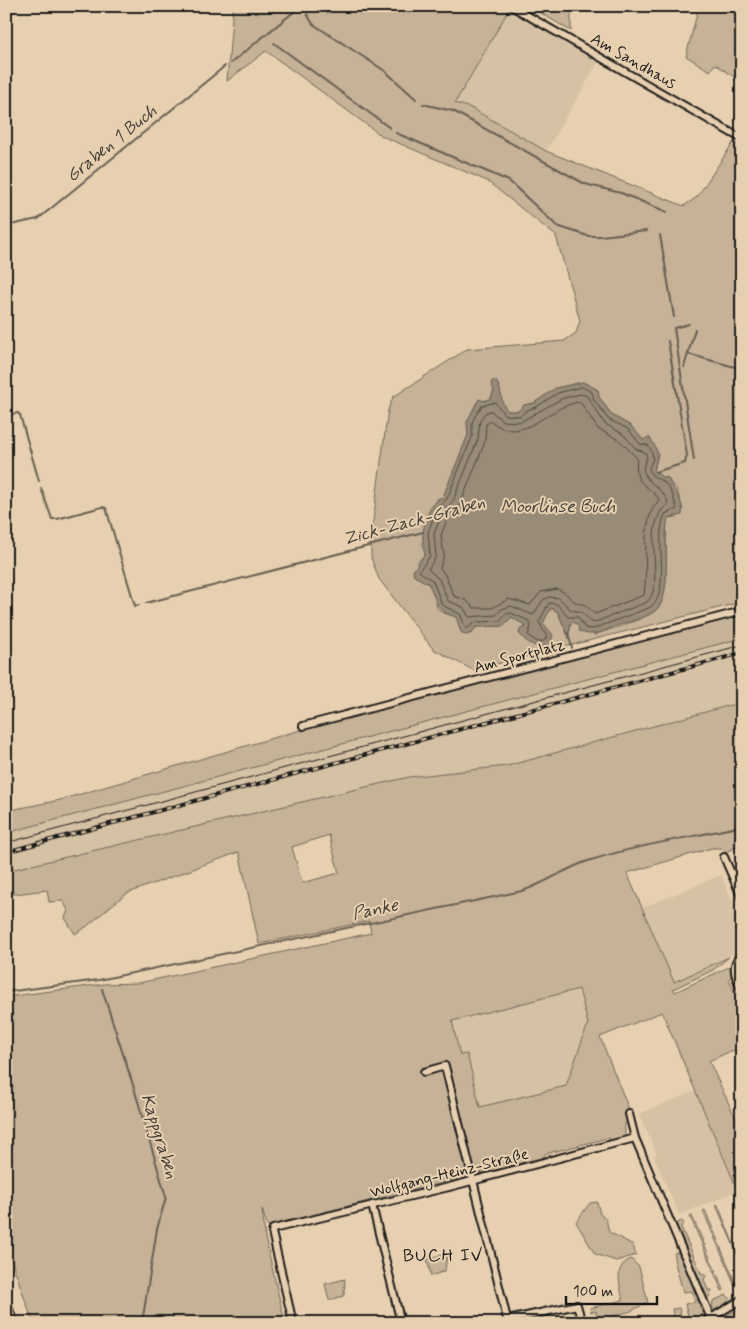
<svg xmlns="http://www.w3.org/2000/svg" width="748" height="1329" font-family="Mynerve,sans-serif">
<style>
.built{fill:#d5c1a3}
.green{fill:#c5b297;stroke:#70675a;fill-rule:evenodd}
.water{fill:#988b77;stroke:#665f53}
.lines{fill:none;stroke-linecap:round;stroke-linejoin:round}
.shore{stroke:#4e4840;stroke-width:1}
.stream{stroke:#665f53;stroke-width:2}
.minor-casing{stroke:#1c1c1c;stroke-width:10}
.highway-casing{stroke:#1c1c1c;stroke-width:12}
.minor{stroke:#e6d0af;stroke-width:6}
.highway{stroke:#e6d0af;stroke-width:9}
.tram{stroke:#1c1c1c;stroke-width:1}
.rail-casing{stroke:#1c1c1c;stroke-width:4}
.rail{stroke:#e6d0af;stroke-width:2;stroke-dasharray:5.5;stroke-linecap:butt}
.labels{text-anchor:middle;stroke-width:4;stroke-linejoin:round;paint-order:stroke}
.street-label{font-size:16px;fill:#1c1c1c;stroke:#e6d0af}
.water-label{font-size:18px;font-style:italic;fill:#47433c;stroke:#e6d0af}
.neighbourhood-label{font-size:18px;letter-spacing:1px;fill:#1c1c1c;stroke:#e6d0af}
</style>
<rect width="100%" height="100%" fill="#e6d0af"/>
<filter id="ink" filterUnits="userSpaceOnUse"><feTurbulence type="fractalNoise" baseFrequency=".02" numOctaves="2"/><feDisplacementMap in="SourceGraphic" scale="10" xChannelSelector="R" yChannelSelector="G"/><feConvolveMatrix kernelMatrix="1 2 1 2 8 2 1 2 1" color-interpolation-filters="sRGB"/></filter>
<g filter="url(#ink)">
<g class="built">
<path d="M 509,9 L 598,62 L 546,151 L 471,108 L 455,103 Z"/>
<path d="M 742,638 L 742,702 L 507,766 L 409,777 L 6,871 L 6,833 Z"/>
<path d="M 721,875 L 742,923 L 742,950 L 674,982 L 642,908 Z"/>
<path d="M 579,988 L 588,1024 L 566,1086 L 480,1107 L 467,1054 L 461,1055 L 452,1021 L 501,1010 L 500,1006 Z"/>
<path d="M 695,1091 L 737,1191 L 679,1215 L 654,1156 L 657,1154 L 639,1114 Z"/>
</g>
<g class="green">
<path d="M 233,6 L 511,6 L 455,103 L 471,108 L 546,151 L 684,206 L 697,197 L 735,140 L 742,145 L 742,602 L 473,670 L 433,649 L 379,579 L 371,558 L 371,536 L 388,410 L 393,397 L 467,349 L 564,341 L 576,333 L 580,321 L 556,236 L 487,181 L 382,136 L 266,51 L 227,81 ZM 583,382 L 598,390 L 599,397 L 612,416 L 631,426 L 643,440 L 651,440 L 658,454 L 654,471 L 662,477 L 668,478 L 671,484 L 676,488 L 683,510 L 678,517 L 668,518 C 662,541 674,596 655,611 C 643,620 610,629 594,635 L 575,621 L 570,624 L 570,631 L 564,627 L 558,612 L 550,608 L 543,623 L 548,630 L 537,647 L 523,638 L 525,625 L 511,617 L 504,626 L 476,627 L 472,633 L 466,635 L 461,632 L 457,617 L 444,613 L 437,608 L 435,596 L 417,563 L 425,554 L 437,499 L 443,497 L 468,435 L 467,422 L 477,402 L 491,399 L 494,389 L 499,385 L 503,406 L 507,411 L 518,411 L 524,405 L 534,403 L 556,388 Z"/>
<path d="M 529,6 L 571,6 L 571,31 Z"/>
<path d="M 699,6 L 742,6 L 742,82 L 715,64 L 710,71 L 686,56 Z"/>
<path d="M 742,613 L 742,638 L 6,833 L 6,811 L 60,800 L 314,726 Z"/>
<path d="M 742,702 L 742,844 L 726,852 L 720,848 L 712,848 L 627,873 L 674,982 L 729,957 L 713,970 L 673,989 L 675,992 L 731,966 L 732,975 L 729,979 L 742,1010 L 742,1049 L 731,1051 L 709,1061 L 742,1132 L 742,1201 L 662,1012 L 600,1037 L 632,1117 L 625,1123 L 625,1137 L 610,1141 L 608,1138 L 545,1154 L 543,1158 L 267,1226 L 262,1209 L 265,1237 L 285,1323 L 33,1323 L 6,1244 L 6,997 L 104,984 L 139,983 L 371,933 L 369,921 L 259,944 L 239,852 L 128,893 C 109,905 95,923 75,934 L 65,918 L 68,910 L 63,901 L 49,902 L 47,890 L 6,895 L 6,871 L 409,777 L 507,766 ZM 329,835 L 339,873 L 302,883 L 292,847 ZM 579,989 L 588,1024 L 566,1086 L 480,1107 L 467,1054 L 460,1055 L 452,1021 Z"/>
<path d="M 597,1202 L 600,1214 L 606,1219 L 609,1232 L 633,1245 L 636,1255 L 616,1261 L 595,1254 L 576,1222 L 590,1203 Z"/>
<path d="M 716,1205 L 718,1205 L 742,1265 Z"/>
<path d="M 705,1210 L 736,1284 L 735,1285 L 703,1211 Z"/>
<path d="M 690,1216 L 692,1216 L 724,1290 L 722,1291 Z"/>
<path d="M 681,1221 L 684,1223 L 681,1227 L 701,1273 L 706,1275 L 704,1280 L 708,1290 L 712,1290 L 709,1297 L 707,1298 L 676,1224 Z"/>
<path d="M 675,1252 L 680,1254 L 699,1298 L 697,1299 L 703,1315 L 695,1323 L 689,1320 L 685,1304 L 695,1302 L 692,1291 L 683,1292 L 674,1259 Z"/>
<path d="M 447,1254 L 445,1271 L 431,1276 L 427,1259 Z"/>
<path d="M 631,1259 L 639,1267 L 648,1302 L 631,1311 L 596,1321 L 596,1311 L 591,1312 L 590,1308 L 623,1300 C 620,1285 613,1266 631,1259 Z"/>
<path d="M 345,1279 L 344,1296 L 329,1300 L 325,1284 Z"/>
<path d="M 726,1295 L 732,1300 L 715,1310 L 712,1308 L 713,1301 Z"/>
<path d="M 742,1307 L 742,1323 L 721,1323 L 724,1317 Z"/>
<path d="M 679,1308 L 683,1323 L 664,1323 L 663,1321 L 674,1318 L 672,1309 Z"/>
</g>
<path class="water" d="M 492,381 L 496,381 C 503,390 499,402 508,411 L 518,411 L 524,405 L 534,403 L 556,388 L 583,382 L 598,390 L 599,397 L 612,415 L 631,426 L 643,440 L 649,437 C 662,455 656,455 654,471 L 662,477 L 668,478 C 673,490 685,501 682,515 L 668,518 C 662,541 674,596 655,611 C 645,618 628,622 616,626 C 604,631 592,638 579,631 L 578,625 L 573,622 L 570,624 L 569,635 L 567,634 L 558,612 L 551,608 L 543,623 L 553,635 C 549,656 527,645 519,633 L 520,629 L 526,627 L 525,625 L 511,617 L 504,626 L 476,627 L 472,633 L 466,635 L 461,632 L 456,617 C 434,610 438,603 429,584 L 414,576 L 413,571 L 425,554 C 419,538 425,504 443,497 L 468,435 L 467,422 L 479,399 L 485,401 L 491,398 L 494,390 L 491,384 Z"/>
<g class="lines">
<g class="shore">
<path d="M 582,387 L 592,392 L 594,400 L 608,419 L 628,429 L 640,444 L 648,445 C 654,455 654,458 649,468 C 650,478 659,478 665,483 C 672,490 674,500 677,509 L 665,514 C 653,539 672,589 651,607 L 593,629 L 585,628 L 578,617 L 568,617 L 557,604 L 549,603 L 539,622 L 547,637 L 544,641 L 537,642 L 528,635 L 531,627 L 529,621 L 511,613 L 504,615 L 501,621 L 476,622 L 466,629 L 460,614 L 442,605 L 433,581 L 419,571 L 430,556 L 428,532 L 437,508 L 447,499 L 472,437 L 472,423 L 475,416 L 482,406 L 495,402 L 505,415 L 520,416 L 527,410 L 536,407 L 558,393 Z"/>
<path d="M 581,394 L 587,396 L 605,424 L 623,434 L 636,449 L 645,452 L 647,458 C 633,481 665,485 668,504 C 639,525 667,584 647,602 L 593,623 L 581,612 L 571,610 L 559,598 L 549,597 L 543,600 L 533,615 L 511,606 L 502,609 L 496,615 L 469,617 L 463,607 L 448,601 L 439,579 L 428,569 L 436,557 L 434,534 L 443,511 L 453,501 L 478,439 L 480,420 L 486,412 L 491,411 L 503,421 L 520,422 L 561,399 Z"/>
<path d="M 580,402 L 598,429 L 619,440 L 637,458 C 634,486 644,481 659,499 C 657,504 653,507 651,512 C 642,535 648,569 644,595 L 595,614 L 585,605 L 575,602 L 565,593 L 557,589 L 541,592 L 530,605 L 509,599 L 492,608 L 474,608 L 466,600 L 454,596 L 445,575 L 440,568 L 444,555 L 441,535 L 449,515 L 460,505 L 485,442 L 486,424 L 491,421 C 524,448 547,405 580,402 Z"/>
</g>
<g class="stream">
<path d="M 307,14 L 313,24 L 385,71 L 416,99"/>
<path d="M 274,43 L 390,128"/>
<path d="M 231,63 L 301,6"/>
<path d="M 423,104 L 453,111 L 585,184 L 621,193 L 667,212"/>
<path d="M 396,133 L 509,181 L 557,226 L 588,236 L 601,236 L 646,231"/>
<path d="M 6,226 L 38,219 L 225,66"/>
<path d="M 660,235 L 674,317"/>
<path d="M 689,324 L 674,328 L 694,460"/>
<path d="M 695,329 L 688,354 L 742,369"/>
<path d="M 684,367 L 688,354"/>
<path d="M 6,415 L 18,413 L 20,415 L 39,481"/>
<path d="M 655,472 L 685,463 L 687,455 L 668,341"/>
<path d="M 41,488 L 52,519 L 57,519 L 102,507 L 106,508 L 135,606 L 139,605"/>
<path d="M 146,603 L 423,532"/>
<path d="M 568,633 L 572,648"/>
<path d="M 102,989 L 134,1088 L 166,1197 L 157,1229 L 142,1323"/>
<path d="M 6,992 L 99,980 L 522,891 C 544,884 563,870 585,862 C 636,845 689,838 742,826"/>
</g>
<g class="minor-casing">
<g id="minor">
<path d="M 511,6 L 742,139"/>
<path d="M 303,726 L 742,611"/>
<path d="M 724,857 L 742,898"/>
<path d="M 742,954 C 729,965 736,978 742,991"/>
<path d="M 424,1072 L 445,1066 L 508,1323"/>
<path d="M 629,1114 L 635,1138 L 713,1323"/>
<path d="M 372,1205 L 401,1323"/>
<path d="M 508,1320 L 577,1305 L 582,1323"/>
<path d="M 293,1323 L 272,1232 L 273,1229 L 449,1187 L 635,1138"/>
<path d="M 703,1323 L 742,1299"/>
</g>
</g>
<g class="highway-casing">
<path id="highway" d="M 6,1304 L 13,1323"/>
</g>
<use href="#minor" class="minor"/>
<use href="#highway" class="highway"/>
<path class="tram" d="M 6,843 L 742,645"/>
<g class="rail-casing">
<path id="rail" d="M 6,852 L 742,653"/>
</g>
<use href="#rail" class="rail"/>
</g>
</g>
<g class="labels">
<g class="street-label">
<text transform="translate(634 60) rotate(30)" y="6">Am Sandhaus</text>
<text transform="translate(519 655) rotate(-15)" y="6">Am Sportplatz</text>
<text transform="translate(449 1172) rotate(-14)" y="6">Wolfgang-Heinz-Straße</text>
</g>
<g class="water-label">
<text transform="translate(111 143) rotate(-39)" y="6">Graben 1 Buch</text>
<text x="558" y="512">Moorlinse Buch</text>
<text transform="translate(414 520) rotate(-15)" y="6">Zick-Zack-Graben</text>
<text transform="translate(375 909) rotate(-12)" y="6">Panke</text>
<text transform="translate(160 1136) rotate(73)" y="6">Kappgraben</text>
</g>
<g class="neighbourhood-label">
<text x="443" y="1261">BUCH IV</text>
</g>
</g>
<rect width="748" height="1329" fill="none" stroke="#e6d0af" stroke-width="25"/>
<rect x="12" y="12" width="723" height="1304" fill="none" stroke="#1c1c1c" stroke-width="2" filter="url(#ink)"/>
<path d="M566 1296v8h91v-8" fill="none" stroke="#1c1c1c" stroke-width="2.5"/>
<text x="573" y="1296" font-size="15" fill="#1c1c1c" stroke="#e6d0af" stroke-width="4" paint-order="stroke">100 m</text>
</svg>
